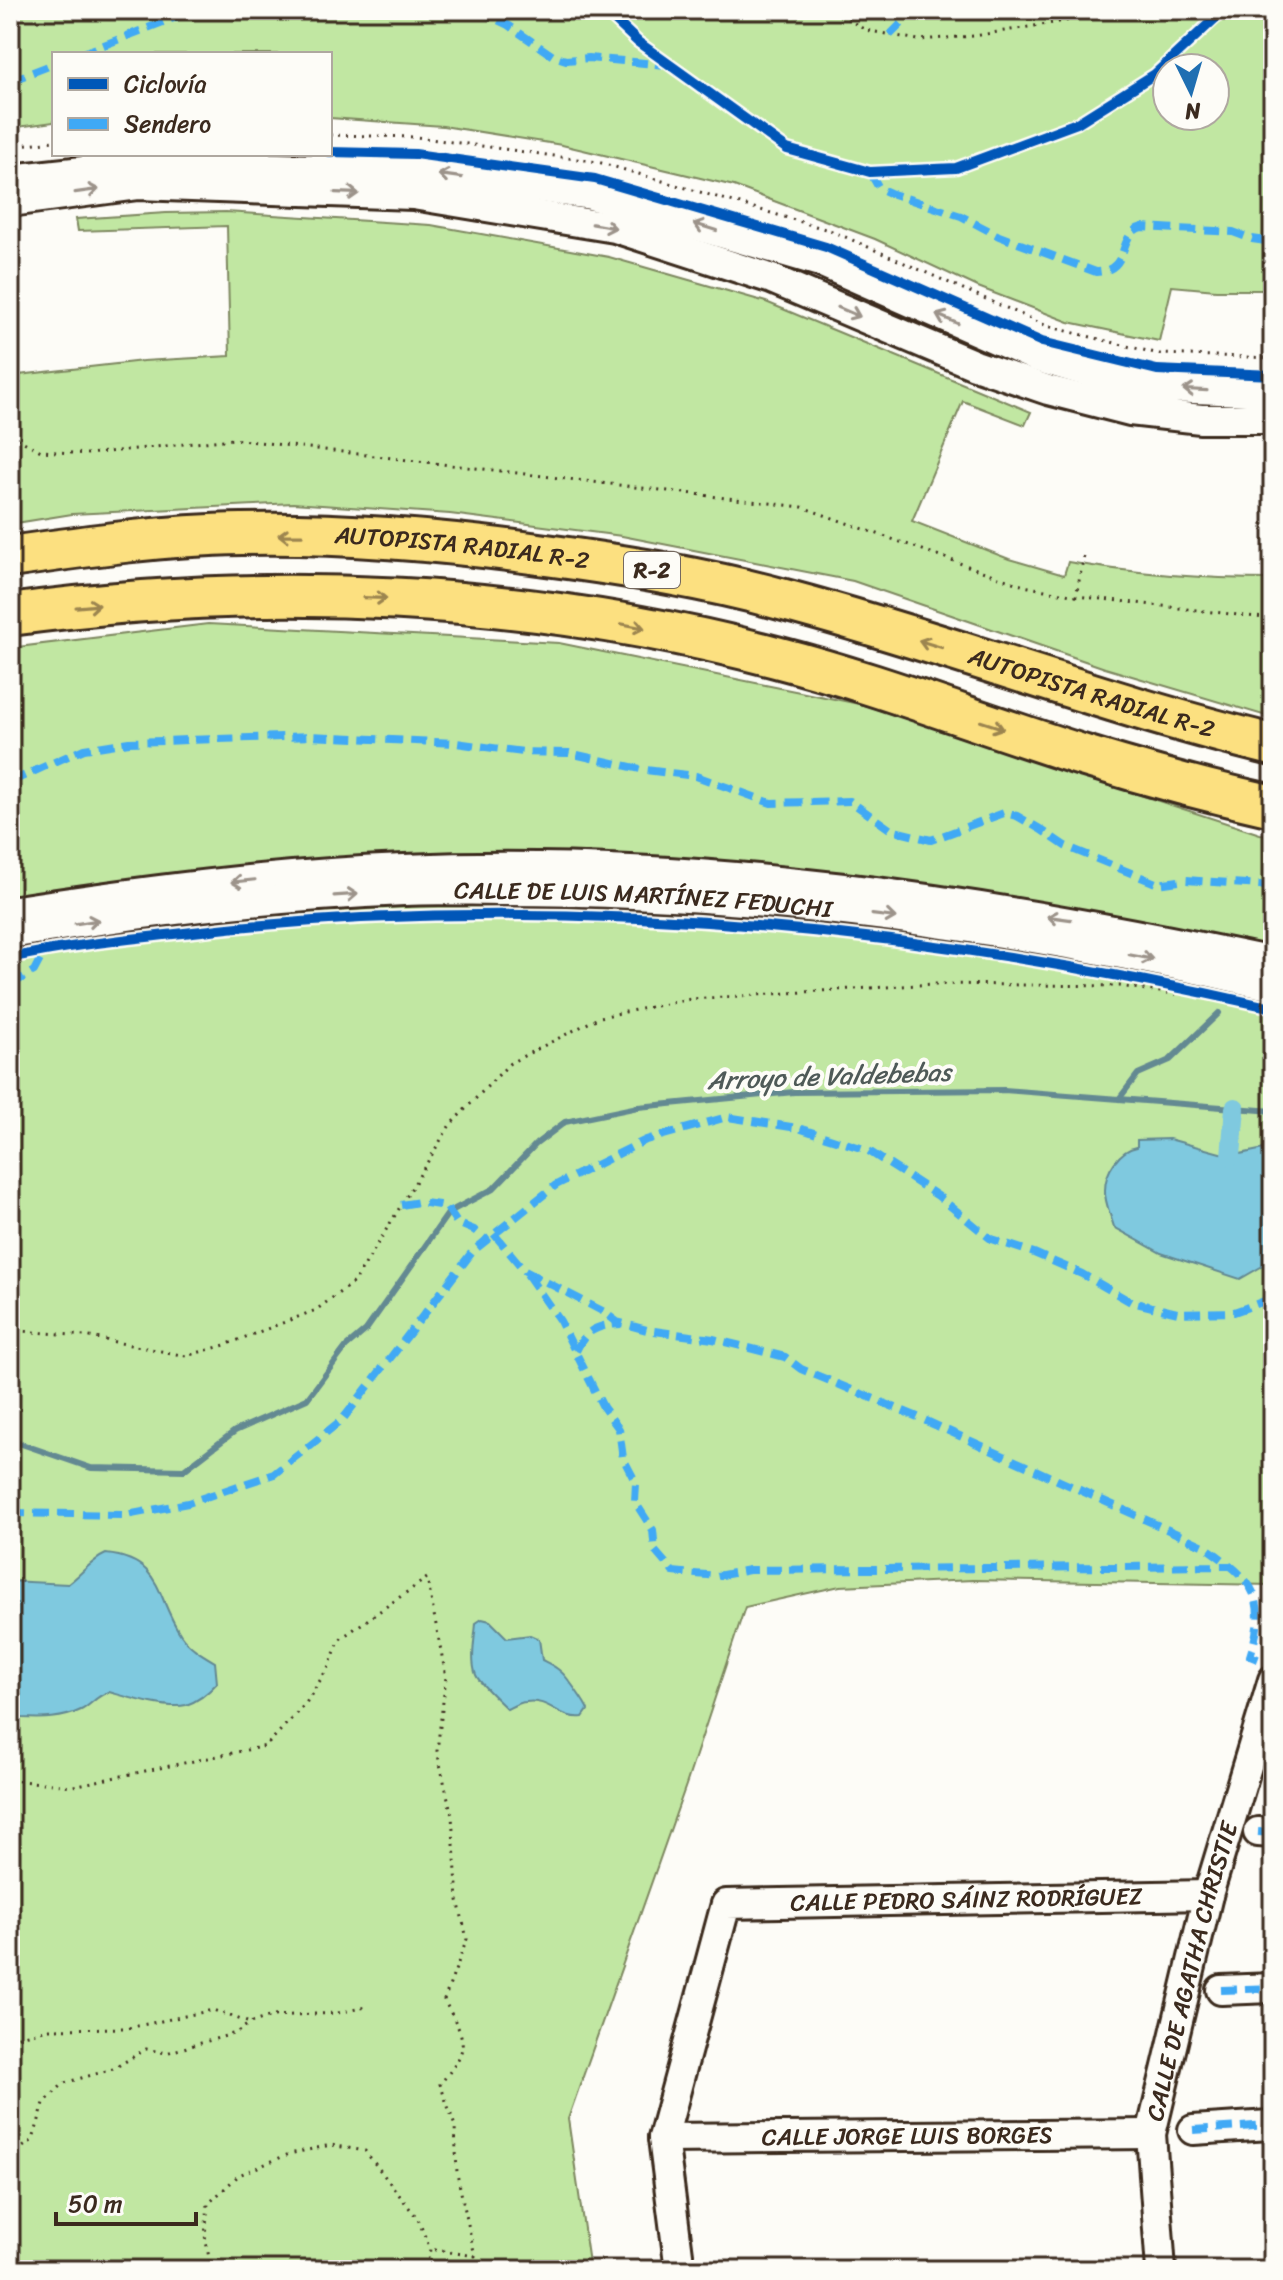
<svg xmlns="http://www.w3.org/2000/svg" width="1283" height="2280" font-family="Sriracha,sans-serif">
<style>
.green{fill:#c1e7a2;stroke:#7e8860;stroke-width:2;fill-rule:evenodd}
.water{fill:#7fc9df;stroke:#648992;stroke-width:2}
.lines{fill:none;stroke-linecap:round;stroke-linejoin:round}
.stream{stroke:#648992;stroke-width:6}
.canal{stroke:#7fc9df;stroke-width:20}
.minor-casing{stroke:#3b2a1e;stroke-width:34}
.highway-casing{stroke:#3b2a1e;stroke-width:46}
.path{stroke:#3b2a1e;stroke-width:3;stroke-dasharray:2 6;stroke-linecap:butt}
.minor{stroke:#fdfcf7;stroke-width:28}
.highway{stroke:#fce080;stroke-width:40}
.quiet{stroke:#3fa9f5;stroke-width:8;stroke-dasharray:16 8;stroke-linecap:butt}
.cycleway-casing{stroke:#fdfcf7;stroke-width:15}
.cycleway{stroke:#0057b8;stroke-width:10}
.oneway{stroke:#9c938a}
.oneway2{stroke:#9c854f}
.labels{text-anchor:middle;stroke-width:8;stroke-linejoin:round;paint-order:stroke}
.shield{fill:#fdfcf7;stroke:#75695f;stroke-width:2}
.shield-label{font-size:22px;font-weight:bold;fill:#3b2a1e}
.street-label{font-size:24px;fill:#3b2a1e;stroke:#fdfcf7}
.water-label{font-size:26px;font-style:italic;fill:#4f5a58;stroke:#fdfcf7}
</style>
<rect width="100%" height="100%" fill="#fdfcf7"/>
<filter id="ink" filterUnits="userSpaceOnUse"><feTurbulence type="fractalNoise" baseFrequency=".0125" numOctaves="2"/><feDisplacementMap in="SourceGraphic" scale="16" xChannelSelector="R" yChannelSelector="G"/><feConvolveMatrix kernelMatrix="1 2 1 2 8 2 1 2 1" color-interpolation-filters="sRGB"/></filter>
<g filter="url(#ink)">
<g class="green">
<path d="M 10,10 L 1273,10 L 1273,290 L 1216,290 L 1172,286 L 1159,341 L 1069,322 L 978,287 L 875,239 L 734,186 L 562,145 L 443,126 L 330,118 L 330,54 L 54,54 L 54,122 L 10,128 ZM 1167,68 L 1215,68 L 1215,116 L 1167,116 Z"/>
<path d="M 226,212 L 431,225 L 609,257 L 766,302 L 1031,412 L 1025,425 L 963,401 L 912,521 L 1009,559 L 1064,575 L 1068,562 C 1137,574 1203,579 1273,579 L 1273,718 L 1105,668 L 853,581 L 622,536 L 450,514 L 293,503 L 72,514 L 10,524 L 10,376 L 143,361 L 230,356 L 227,226 L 78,231 L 76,219 L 166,213 Z"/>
<path d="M 208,624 L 559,643 L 864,705 L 1260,834 L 1273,835 L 1273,1585 L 973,1580 L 840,1586 L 745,1607 L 686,1785 L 568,2119 L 590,2270 L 10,2270 L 10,648 Z"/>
</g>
<g class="water">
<path d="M 1169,1139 L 1231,1156 L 1273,1147 L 1273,1260 L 1240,1279 L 1161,1253 L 1114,1227 C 1111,1216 1104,1201 1105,1190 C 1105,1172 1119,1150 1137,1147 L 1137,1140 Z"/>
<path d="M 106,1554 C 163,1560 155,1596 181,1635 C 189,1647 203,1655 215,1662 L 217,1683 C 209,1692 198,1701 186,1705 C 168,1710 127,1697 109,1692 C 97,1695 91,1705 81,1710 C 62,1719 43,1719 22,1718 L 10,1703 L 10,1581 L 68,1584 C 83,1573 90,1561 106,1554 Z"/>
<path d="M 482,1619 L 490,1621 L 507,1638 L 530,1635 L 539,1639 L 542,1660 C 548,1663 555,1666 560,1671 C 566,1675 586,1704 588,1710 L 583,1717 C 559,1720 550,1698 526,1702 C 520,1702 513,1706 507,1709 C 500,1702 480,1684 476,1675 C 470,1661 475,1638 476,1623 Z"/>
</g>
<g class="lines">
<g class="stream">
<path d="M 1264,934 L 1273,911"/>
<path d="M 1119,1099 L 1138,1074 L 1170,1060 L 1219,1013"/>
<path d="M 10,1440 L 91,1468 L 184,1470 L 235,1431 L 307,1399 L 346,1347 L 366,1330 L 449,1212 L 493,1189 L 536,1144 L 565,1122 L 638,1107 L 794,1092 L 1004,1090 L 1273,1111"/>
</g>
<path class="canal" d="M 1231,1156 L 1235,1108"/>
<g class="minor-casing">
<g id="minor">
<path d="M 10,179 L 138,165 L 413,171 L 591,195 L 820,262 L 1036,357 L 1139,387 L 1273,392"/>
<path d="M 10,202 L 138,185 L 413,195 L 615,228 L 772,279 L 975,365 L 1048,390 L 1130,411 L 1201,419 L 1273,419"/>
<path d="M 10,911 C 141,891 272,874 404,869 C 696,856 988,901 1273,962"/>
<path id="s1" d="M 10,934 C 140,912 272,897 404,891 C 438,889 472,891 506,891 C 765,891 1021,928 1273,986"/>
<path d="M 1258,1832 L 1273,1833"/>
<path d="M 1221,1990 L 1273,1988"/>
<path d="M 1193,2130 L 1270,2125 L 1273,2128"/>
<path id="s2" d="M 663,2138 L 1151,2134"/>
<path id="s3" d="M 680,2270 L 663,2138 L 726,1904 L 1208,1895"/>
<path id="s4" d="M 1161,2270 L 1151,2134 L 1208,1895 L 1273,1680"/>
</g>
</g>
<g class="highway-casing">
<g id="highway">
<path id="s5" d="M 10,557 C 86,546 165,535 242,534 C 344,532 446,541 546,555 C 628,566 709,579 788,601 C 951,644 1109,706 1273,745"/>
<path d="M 10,615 C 264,580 528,592 776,657 C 881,684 982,724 1085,756 C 1147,775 1210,792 1273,806"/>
</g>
</g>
<g class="path">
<path d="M 834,10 L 865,30 L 918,40 L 974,36 L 1132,10"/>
<path d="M 1273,133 L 1273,150"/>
<path d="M 330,135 L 416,137 L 598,162 L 832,231 L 1047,326 L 1159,354 L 1273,358"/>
<path d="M 10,146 L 54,141"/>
<path d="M 10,435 L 41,451 L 88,454 L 233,439 L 802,507 L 1024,586 L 1076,596"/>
<path d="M 1084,556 L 1076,596 L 1273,619"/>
<path d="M 10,1333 L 21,1331 L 85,1336 L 186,1356 L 225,1345 L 316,1310 L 355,1281 L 450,1125 L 510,1063 L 600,1017 L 691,999 L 934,984 L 1119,986 L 1181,995"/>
<path d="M 10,1780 L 73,1786 L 266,1746 L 306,1703 L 329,1666 L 340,1639 L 427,1578 L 446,1677 L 437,1751 L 452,1816 L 458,1900 L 467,1939 L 444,2000 C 466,2042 472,2046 440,2084 L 455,2126 L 457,2174 L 475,2256 L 430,2249"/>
<path d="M 10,2038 L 49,2029 L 128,2028 L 213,2010 L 250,2023"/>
<path d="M 10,2156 L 33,2140 L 44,2103 L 64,2083 L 113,2069 L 146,2049 L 166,2053 L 236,2033 L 250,2023 L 272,2016 L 338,2013 L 366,2007"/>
<path d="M 211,2270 L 205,2235 L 208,2204 L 239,2175 L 289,2154 L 331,2145 L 365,2151 L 418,2219 L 430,2249 L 427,2270"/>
</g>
<use href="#minor" class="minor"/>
<use href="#highway" class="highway"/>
<g class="quiet">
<path d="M 477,10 L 508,25 L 553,56 L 566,60 L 589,58 L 667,65"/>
<path d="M 890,35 L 915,10"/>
<path d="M 81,54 L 194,10"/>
<path d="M 10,81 L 54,64"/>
<path d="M 870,172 L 879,188 L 890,193 L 961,216 L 999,236 L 1096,272 C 1132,271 1116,234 1142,227 L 1233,232 L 1252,239 L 1273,242"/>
<path d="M 10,782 L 84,749 L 129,742 L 311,736 L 456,743 L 523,752 L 569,753 L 645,770 L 696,776 L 771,803 L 850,801 L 891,830 L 931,840 L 1004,813 L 1017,816 L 1040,829 L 1065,846 L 1158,884 L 1185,880 L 1260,885 L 1273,889"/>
<path d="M 10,985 L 34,971 L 44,952"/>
<path d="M 401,1205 L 419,1202 L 446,1206 L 457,1223 L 474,1230 L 486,1240"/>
<path d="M 494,1234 L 525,1271 L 604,1312 L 617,1322 L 647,1330 L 713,1339 L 785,1357 L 801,1369 L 913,1415 L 1204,1546 C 1251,1579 1270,1595 1250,1656 L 1273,1665"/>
<path d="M 527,1274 L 560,1321 L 603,1407 L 619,1429 L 623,1458 L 636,1483 L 635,1502 L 653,1530 L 655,1551 L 673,1572 L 717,1576 L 749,1570 L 1233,1566"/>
<path d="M 576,1351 C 586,1329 598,1325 621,1324"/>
<path d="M 10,1513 L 127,1515 L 188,1503 L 274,1474 L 343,1419 L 473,1251 L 556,1185 L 646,1140 L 727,1117 L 798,1128 L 867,1150 L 938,1196 L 991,1239 L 1034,1253 L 1082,1274 L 1131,1302 L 1178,1313 L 1234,1312 L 1273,1298"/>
<path d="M 1258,1832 L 1273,1833"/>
<path d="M 1221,1990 L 1273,1988"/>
<path d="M 1193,2130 L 1270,2125 L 1273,2128"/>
</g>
<g class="cycleway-casing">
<g id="cycleway">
<path d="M 604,10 L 638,42 L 787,149 L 870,172 L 956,168 L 1077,123 L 1155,74 L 1224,10"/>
<path d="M 330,152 L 415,154 L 595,179 L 826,247 L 1042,342 L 1157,370 L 1273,375"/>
<path d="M 10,958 C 78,943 150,937 219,929 C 572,892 928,929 1273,1008"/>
</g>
</g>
<use href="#cycleway" class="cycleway"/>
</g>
<defs><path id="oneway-shaft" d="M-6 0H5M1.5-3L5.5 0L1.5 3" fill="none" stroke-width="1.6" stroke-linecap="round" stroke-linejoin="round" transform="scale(2)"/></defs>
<g class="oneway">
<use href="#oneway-shaft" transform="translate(450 176) rotate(-172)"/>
<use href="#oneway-shaft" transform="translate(87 191) rotate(-8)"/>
<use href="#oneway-shaft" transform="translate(347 193) rotate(2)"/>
<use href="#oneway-shaft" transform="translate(604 226) rotate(10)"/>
<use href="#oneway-shaft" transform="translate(705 227) rotate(-163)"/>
<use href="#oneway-shaft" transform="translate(849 312) rotate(23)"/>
<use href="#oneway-shaft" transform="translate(947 319) rotate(-157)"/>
<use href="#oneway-shaft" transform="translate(1195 390) rotate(-177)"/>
<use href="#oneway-shaft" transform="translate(243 881) rotate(174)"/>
<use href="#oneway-shaft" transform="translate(346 895) rotate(-4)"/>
<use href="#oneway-shaft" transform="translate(884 916) rotate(7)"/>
<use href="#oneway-shaft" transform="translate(1059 918) rotate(-172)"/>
<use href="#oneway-shaft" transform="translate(87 922) rotate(-9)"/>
<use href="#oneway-shaft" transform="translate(1141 957) rotate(11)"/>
</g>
<g class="oneway2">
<use href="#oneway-shaft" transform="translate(290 535) rotate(-179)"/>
<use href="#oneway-shaft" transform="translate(375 598) rotate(2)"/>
<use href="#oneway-shaft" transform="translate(88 606) rotate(-5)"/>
<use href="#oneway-shaft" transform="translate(633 626) rotate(11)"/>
<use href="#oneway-shaft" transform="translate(930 644) rotate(-163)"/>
<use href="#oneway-shaft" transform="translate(992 725) rotate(18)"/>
</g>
</g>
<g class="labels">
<rect class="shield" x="624" y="552" width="56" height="36" rx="6"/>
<g class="shield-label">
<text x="652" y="578">R-2</text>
</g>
<g class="street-label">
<text dy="8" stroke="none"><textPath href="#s5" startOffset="454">AUTOPISTA RADIAL R-2</textPath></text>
<text dy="8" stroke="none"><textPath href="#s5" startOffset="1102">AUTOPISTA RADIAL R-2</textPath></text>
<text dy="8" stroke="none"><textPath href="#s1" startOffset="636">CALLE DE LUIS MARTÍNEZ FEDUCHI</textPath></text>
<text dy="8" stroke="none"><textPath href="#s3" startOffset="616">CALLE PEDRO SÁINZ RODRÍGUEZ</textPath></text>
<text dy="8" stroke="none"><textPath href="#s4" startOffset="304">CALLE DE AGATHA CHRISTIE</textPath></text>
<text dy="8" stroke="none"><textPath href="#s2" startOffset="244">CALLE JORGE LUIS BORGES</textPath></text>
</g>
<g class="water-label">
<text transform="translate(829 1076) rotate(-2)" y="9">Arroyo de Valdebebas</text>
</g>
</g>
<rect width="1283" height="2280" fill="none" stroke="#fdfcf7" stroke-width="40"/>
<rect x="20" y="20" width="1243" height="2240" fill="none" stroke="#3b2a1e" stroke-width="3" filter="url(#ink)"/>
<rect x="52" y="52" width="280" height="104" fill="#fdfcf7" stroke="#afa8a0" stroke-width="2"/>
<rect x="68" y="78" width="40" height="12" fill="#0057b8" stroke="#afa8a0" stroke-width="2"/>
<text x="124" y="92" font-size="24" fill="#3b2a1e">Ciclovía</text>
<rect x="68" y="118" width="40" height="12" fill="#3fa9f5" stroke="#afa8a0" stroke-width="2"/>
<text x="124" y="132" font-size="24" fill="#3b2a1e">Sendero</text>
<g transform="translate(1191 92) rotate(175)"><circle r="38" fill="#fdfcf7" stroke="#afa8a0" stroke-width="2"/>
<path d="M0-6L14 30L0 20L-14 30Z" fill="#1f6fb2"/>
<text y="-12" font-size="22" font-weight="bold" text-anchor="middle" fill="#3b2a1e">N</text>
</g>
<path d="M56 2212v12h140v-12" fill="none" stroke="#3b2a1e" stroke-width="4"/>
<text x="68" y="2212" font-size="24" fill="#3b2a1e" stroke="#fdfcf7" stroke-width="6" paint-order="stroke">50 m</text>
</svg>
